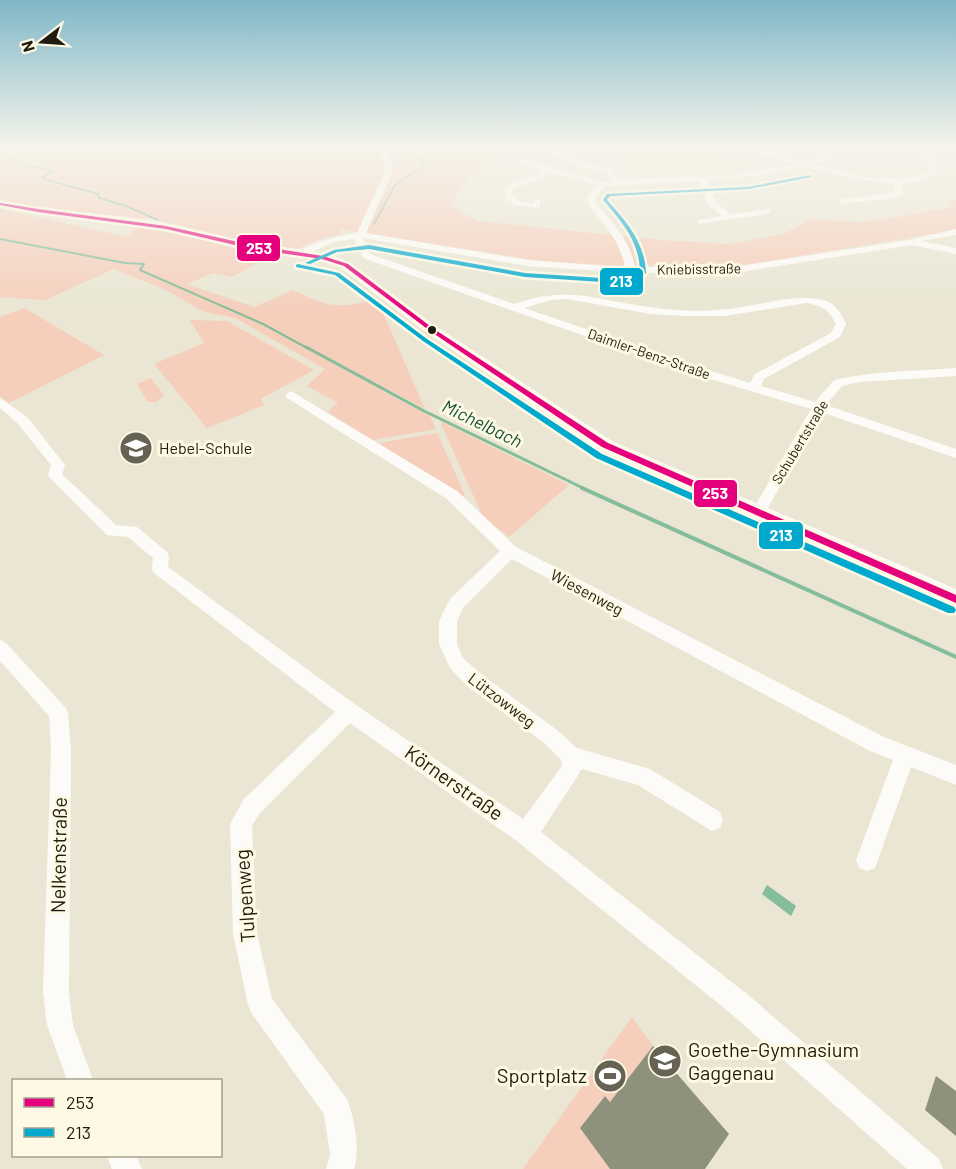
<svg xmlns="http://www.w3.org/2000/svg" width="956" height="1169" font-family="Barlow,sans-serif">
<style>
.green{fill:#f5cebc}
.water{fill:#85bc99}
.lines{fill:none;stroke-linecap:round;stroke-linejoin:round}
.stream-far3{stroke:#85bc99;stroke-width:1.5}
.stream-far2{stroke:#85bc99;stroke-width:2}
.stream-far1{stroke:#85bc99;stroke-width:3}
.stream{stroke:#85bc99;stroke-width:4}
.building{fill:#8e917c}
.street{fill:#fcfbf8;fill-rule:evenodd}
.secondary{fill:#fcfbf8;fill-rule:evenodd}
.bus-1-casing{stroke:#fef9e4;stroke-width:5}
.bus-2-casing{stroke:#fef9e4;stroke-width:5}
.bus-1{fill:#e5007d;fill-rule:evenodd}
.bus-2{fill:#00a9ce;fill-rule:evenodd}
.bus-dot{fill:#1f1c0f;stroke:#fef9e4;stroke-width:2}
.labels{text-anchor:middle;stroke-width:6;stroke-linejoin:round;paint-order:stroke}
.far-street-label{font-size:14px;fill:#1f1c0f;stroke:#fef9e4}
.poi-label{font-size:16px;fill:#1f1c0f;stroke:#fef9e4;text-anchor:start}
.street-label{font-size:16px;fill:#1f1c0f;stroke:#fef9e4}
.water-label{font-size:18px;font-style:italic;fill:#145236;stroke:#fef9e4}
.near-street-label{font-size:20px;fill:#1f1c0f;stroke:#fef9e4}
.near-poi-label{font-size:20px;fill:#1f1c0f;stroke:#fef9e4;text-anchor:start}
.line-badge{stroke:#fef9e4;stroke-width:2}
.badge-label{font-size:16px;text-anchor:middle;font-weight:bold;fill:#fff}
</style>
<rect width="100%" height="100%" fill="#eae6d3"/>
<g class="green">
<path d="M 0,148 L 531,148 L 497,156 L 498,158 L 481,163 L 449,205 L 478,221 L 661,240 L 729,244 L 784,234 L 809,220 L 865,222 L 954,207 L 947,202 L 956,200 L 956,230 L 733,267 L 561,264 L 338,229 L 342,234 L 320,239 L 295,250 L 229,238 L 145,217 L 142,220 L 39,209 L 0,202 Z"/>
<path d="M 589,148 L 770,148 L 768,151 L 714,157 L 714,160 C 671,165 629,164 589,148 Z"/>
<path d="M 0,209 L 128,237 L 136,227 L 186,235 L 244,251 L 271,256 L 232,277 L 213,273 L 187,284 L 254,307 L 293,290 C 331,308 336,309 377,299 L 425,409 L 385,388 L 381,390 L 430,416 L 436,429 L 373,440 L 327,412 L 338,403 L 307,386 L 325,369 L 235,318 L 204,312 L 168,291 L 114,269 L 45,300 L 0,297 Z"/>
<path d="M 24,308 L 104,355 L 9,403 L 0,396 L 0,317 Z"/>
<path d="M 190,320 L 227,321 L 314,370 L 261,399 L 264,405 L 207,428 L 154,364 L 204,343 Z"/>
<path d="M 151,378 L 164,395 L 157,402 L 148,402 L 137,384 Z"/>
<path d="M 442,422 L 569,485 L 509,537 L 483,517 L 441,424 Z"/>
<path d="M 437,433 L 465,495 L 461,496 L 379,443 Z"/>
<path d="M 632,1017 L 653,1046 L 610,1102 L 604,1096 L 580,1128 L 610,1169 L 523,1169 Z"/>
</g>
<path class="water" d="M 767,885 L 796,906 L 791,916 L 762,894 Z"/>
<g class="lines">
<g class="stream-far3">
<path d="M 0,152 L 28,165 L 53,171 L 42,178"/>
<path d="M 43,179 L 98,194 L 99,198 L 126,206 L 158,220"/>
<path d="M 374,224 L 395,185 L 425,165 L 422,161 L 426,153 L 421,148"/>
</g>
<path class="stream-far2" d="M 0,239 L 125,263 L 144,264 L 140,270 L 263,324 L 309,349"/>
<path class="stream-far1" d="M 306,347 L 424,411 L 585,489"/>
<path class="stream" d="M 582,488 L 956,657"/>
</g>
<g class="building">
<path d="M 653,1046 L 729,1134 L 705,1169 L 610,1169 L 580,1128 L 605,1096 L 610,1102 Z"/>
<path d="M 936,1076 L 956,1091 L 956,1136 L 925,1110 Z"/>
</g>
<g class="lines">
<g class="street">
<path d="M 378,148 L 385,148 L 392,162 L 392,173 L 366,233 L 527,260 L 625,267 C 620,240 604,225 588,204 L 588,196 L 598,185 L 551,173 L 512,190 L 513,196 L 520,201 L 533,203 L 535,199 L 541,199 L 539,208 L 515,205 L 505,197 L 505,187 L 543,171 L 516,161 L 516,157 L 603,182 L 611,180 L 606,171 L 594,171 L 543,151 L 547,149 L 598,167 L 612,167 L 618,179 L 724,176 L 796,164 L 759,153 L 759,149 C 785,149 805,174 828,151 L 827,148 L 834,148 L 836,151 L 826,162 L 814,164 C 851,175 892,186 929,173 L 930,167 L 923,148 L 930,148 L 938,167 L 937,174 L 919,182 L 901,184 L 903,195 L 899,197 L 840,204 L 840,200 L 843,199 L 895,193 L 893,184 L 849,178 L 805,166 L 764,175 L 708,181 L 715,202 L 731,214 L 770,209 L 771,211 L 767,214 L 698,224 L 698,220 L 722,216 L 707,203 L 700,181 L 606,186 L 596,196 L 596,204 C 614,223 630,241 635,267 L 734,267 L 909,240 L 956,229 L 956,235 L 921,241 L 956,248 L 956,254 L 912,245 L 734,273 L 631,273 L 527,266 L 363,238 L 370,254 L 514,304 C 568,285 597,300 649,307 C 674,311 702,312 727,309 C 759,307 789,293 822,300 C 835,302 841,313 846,324 L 840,337 L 764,379 L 761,386 L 815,402 L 834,380 C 873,371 915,371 956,368 L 956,376 L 860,382 L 842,386 L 826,405 L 956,449 L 956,458 L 821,412 L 763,517 L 753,517 L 751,513 L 811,409 L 687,372 L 363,258 L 354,239 L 334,242 L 303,256 L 297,256 L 297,252 C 317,241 334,237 357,233 L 384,173 L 384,162 ZM 567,299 L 651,314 L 688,316 L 724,316 L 807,303 C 822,306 829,310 836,324 L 831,333 L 755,374 L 750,383 L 695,366 L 524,308 L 551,300 Z"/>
<path d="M 291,391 L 457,491 L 516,547 L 884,737 L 956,765 L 956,785 L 911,767 L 875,868 L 867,871 L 859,868 L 856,860 L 893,760 L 870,751 L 512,559 L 463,608 L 457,621 L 457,644 L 463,658 L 481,674 L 557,730 L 577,748 L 650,769 L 720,812 L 723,820 L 720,828 L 712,831 L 638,785 L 582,769 L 541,832 L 747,994 L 939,1159 L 943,1169 L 907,1169 L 729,1012 L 518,842 L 350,723 L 260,813 L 252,826 L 257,933 L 272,999 L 347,1099 C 355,1120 360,1148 354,1169 L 326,1169 L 330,1155 L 324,1114 L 252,1014 L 248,1005 L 233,933 L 230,824 L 244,799 L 335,712 L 154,573 L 152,569 L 153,558 L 128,537 L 107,535 L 50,478 L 48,475 L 51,465 L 18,424 L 0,408 L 0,398 L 28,418 L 65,465 L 62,474 L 116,525 L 137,527 L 167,552 L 169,556 L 168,567 L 356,705 L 523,819 L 562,766 L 561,760 L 543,742 L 467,686 L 450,668 L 439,644 L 439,621 L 450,599 L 500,551 L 447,499 L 287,398 L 285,395 Z"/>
<path d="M 0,640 L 6,643 L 65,707 L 68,713 L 71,750 L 69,992 L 73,1025 L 93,1080 L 67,1080 L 47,1025 L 43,992 L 51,750 L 49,716 L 0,661 Z"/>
<path d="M 107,1156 L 136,1156 L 142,1169 L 112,1169 Z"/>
</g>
<path class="secondary" d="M 0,201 C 51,211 103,213 154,221 C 187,226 219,237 252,243 C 285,249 319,248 350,263 L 437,327 L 612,441 L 956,589 L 956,608 L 598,449 L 427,333 L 341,268 L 330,263 L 253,251 L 155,229 L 19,211 L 0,207 Z"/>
<g class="bus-1-casing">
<path id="bus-1" d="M 0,203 L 38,209 L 166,226 L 252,245 L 323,256 L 348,264 L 434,329 L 608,443 L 956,595 L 956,603 L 602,447 L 430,331 L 344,266 L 322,259 L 252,249 L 166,229 L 38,212 L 0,205 Z"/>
</g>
<g class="bus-2-casing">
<g id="bus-2">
<path d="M 810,175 L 812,177 L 748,189 L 610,196 L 607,200 C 627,222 645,243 646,273 L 641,280 L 633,284 L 525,277 L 369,249 L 337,252 L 310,264 L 305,263 L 334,250 L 369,245 L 525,273 L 632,280 L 637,278 L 640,273 C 640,242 622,222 603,200 L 607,194 L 748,187 Z"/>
<path d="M 298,264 L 339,273 L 427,339 L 602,454 L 954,607 L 956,610 L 954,613 L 948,613 L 596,458 L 423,341 L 335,275 L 296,267 L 296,265 Z"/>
</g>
</g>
<use href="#bus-1" class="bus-1"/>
<use href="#bus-2" class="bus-2"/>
</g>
<linearGradient id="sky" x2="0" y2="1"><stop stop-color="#80b7c8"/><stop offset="0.47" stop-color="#f6f4eb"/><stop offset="1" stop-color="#f6f4eb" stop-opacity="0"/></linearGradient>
<rect width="956" height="312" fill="url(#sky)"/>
<defs>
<g id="school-disc" transform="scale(1.725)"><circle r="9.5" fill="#666354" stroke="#fef9e4"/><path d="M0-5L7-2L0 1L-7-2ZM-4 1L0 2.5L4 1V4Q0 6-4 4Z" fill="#fff"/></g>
<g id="stadium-disc" transform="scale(1.725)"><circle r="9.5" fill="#666354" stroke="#fef9e4"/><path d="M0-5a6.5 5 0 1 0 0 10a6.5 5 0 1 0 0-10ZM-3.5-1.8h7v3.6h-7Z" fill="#fff"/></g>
</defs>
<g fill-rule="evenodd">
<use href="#school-disc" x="136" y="448"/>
<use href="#school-disc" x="665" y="1061"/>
<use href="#stadium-disc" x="610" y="1076"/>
</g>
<circle class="bus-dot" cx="432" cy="330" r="5"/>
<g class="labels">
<g class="far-street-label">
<text transform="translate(699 269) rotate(-1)" y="5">Kniebisstraße</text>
<text transform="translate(649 354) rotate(19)" y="5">Daimler-Benz-Straße</text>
<text transform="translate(800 442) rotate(-59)" y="5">Schubertstraße</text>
</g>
<g class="poi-label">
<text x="159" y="454">Hebel-Schule</text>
</g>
<g class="street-label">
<text transform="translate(587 592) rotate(28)" y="6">Wiesenweg</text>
<text transform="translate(502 700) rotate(37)" y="6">Lützowweg</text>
</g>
<g class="water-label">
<text transform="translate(482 424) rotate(26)" y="6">Michelbach</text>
</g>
<g class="near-street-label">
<text transform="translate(454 783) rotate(35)" y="7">Körnerstraße</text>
<text transform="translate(59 855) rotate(-89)" y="7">Nelkenstraße</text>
<text transform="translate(245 896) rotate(-94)" y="7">Tulpenweg</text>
</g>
<g class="near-poi-label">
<text x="688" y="1057">Goethe-Gymnasium<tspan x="688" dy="23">Gaggenau</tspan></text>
<text x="587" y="1083" text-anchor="end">Sportplatz</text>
</g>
</g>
<g class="line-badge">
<rect x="236" y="234" width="45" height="28" rx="6" fill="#e5007d"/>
<rect x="599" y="267" width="45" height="29" rx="6" fill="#00a9ce"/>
<rect x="693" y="479" width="45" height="29" rx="6" fill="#e5007d"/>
<rect x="758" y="521" width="46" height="29" rx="6" fill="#00a9ce"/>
</g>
<g class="badge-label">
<text x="259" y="254">253</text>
<text x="621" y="287">213</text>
<text x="715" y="499">253</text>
<text x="781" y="541">213</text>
</g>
<rect x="12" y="1079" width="210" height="78" fill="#fef9e4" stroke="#a5a18f" stroke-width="1.5"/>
<rect x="24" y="1098" width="30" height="9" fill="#e5007d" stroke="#a5a18f" stroke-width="1.5"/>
<text x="66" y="1109" font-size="18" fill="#1f1c0f">253</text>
<rect x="24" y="1128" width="30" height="9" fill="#00a9ce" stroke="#a5a18f" stroke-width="1.5"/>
<text x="66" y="1139" font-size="18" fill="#1f1c0f">213</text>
<g transform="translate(42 42) rotate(253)" stroke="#fef9e4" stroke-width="4.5" paint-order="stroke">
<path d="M0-4.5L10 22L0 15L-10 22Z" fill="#1f1c0f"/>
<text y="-9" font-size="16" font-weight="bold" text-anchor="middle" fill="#1f1c0f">N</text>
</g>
</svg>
